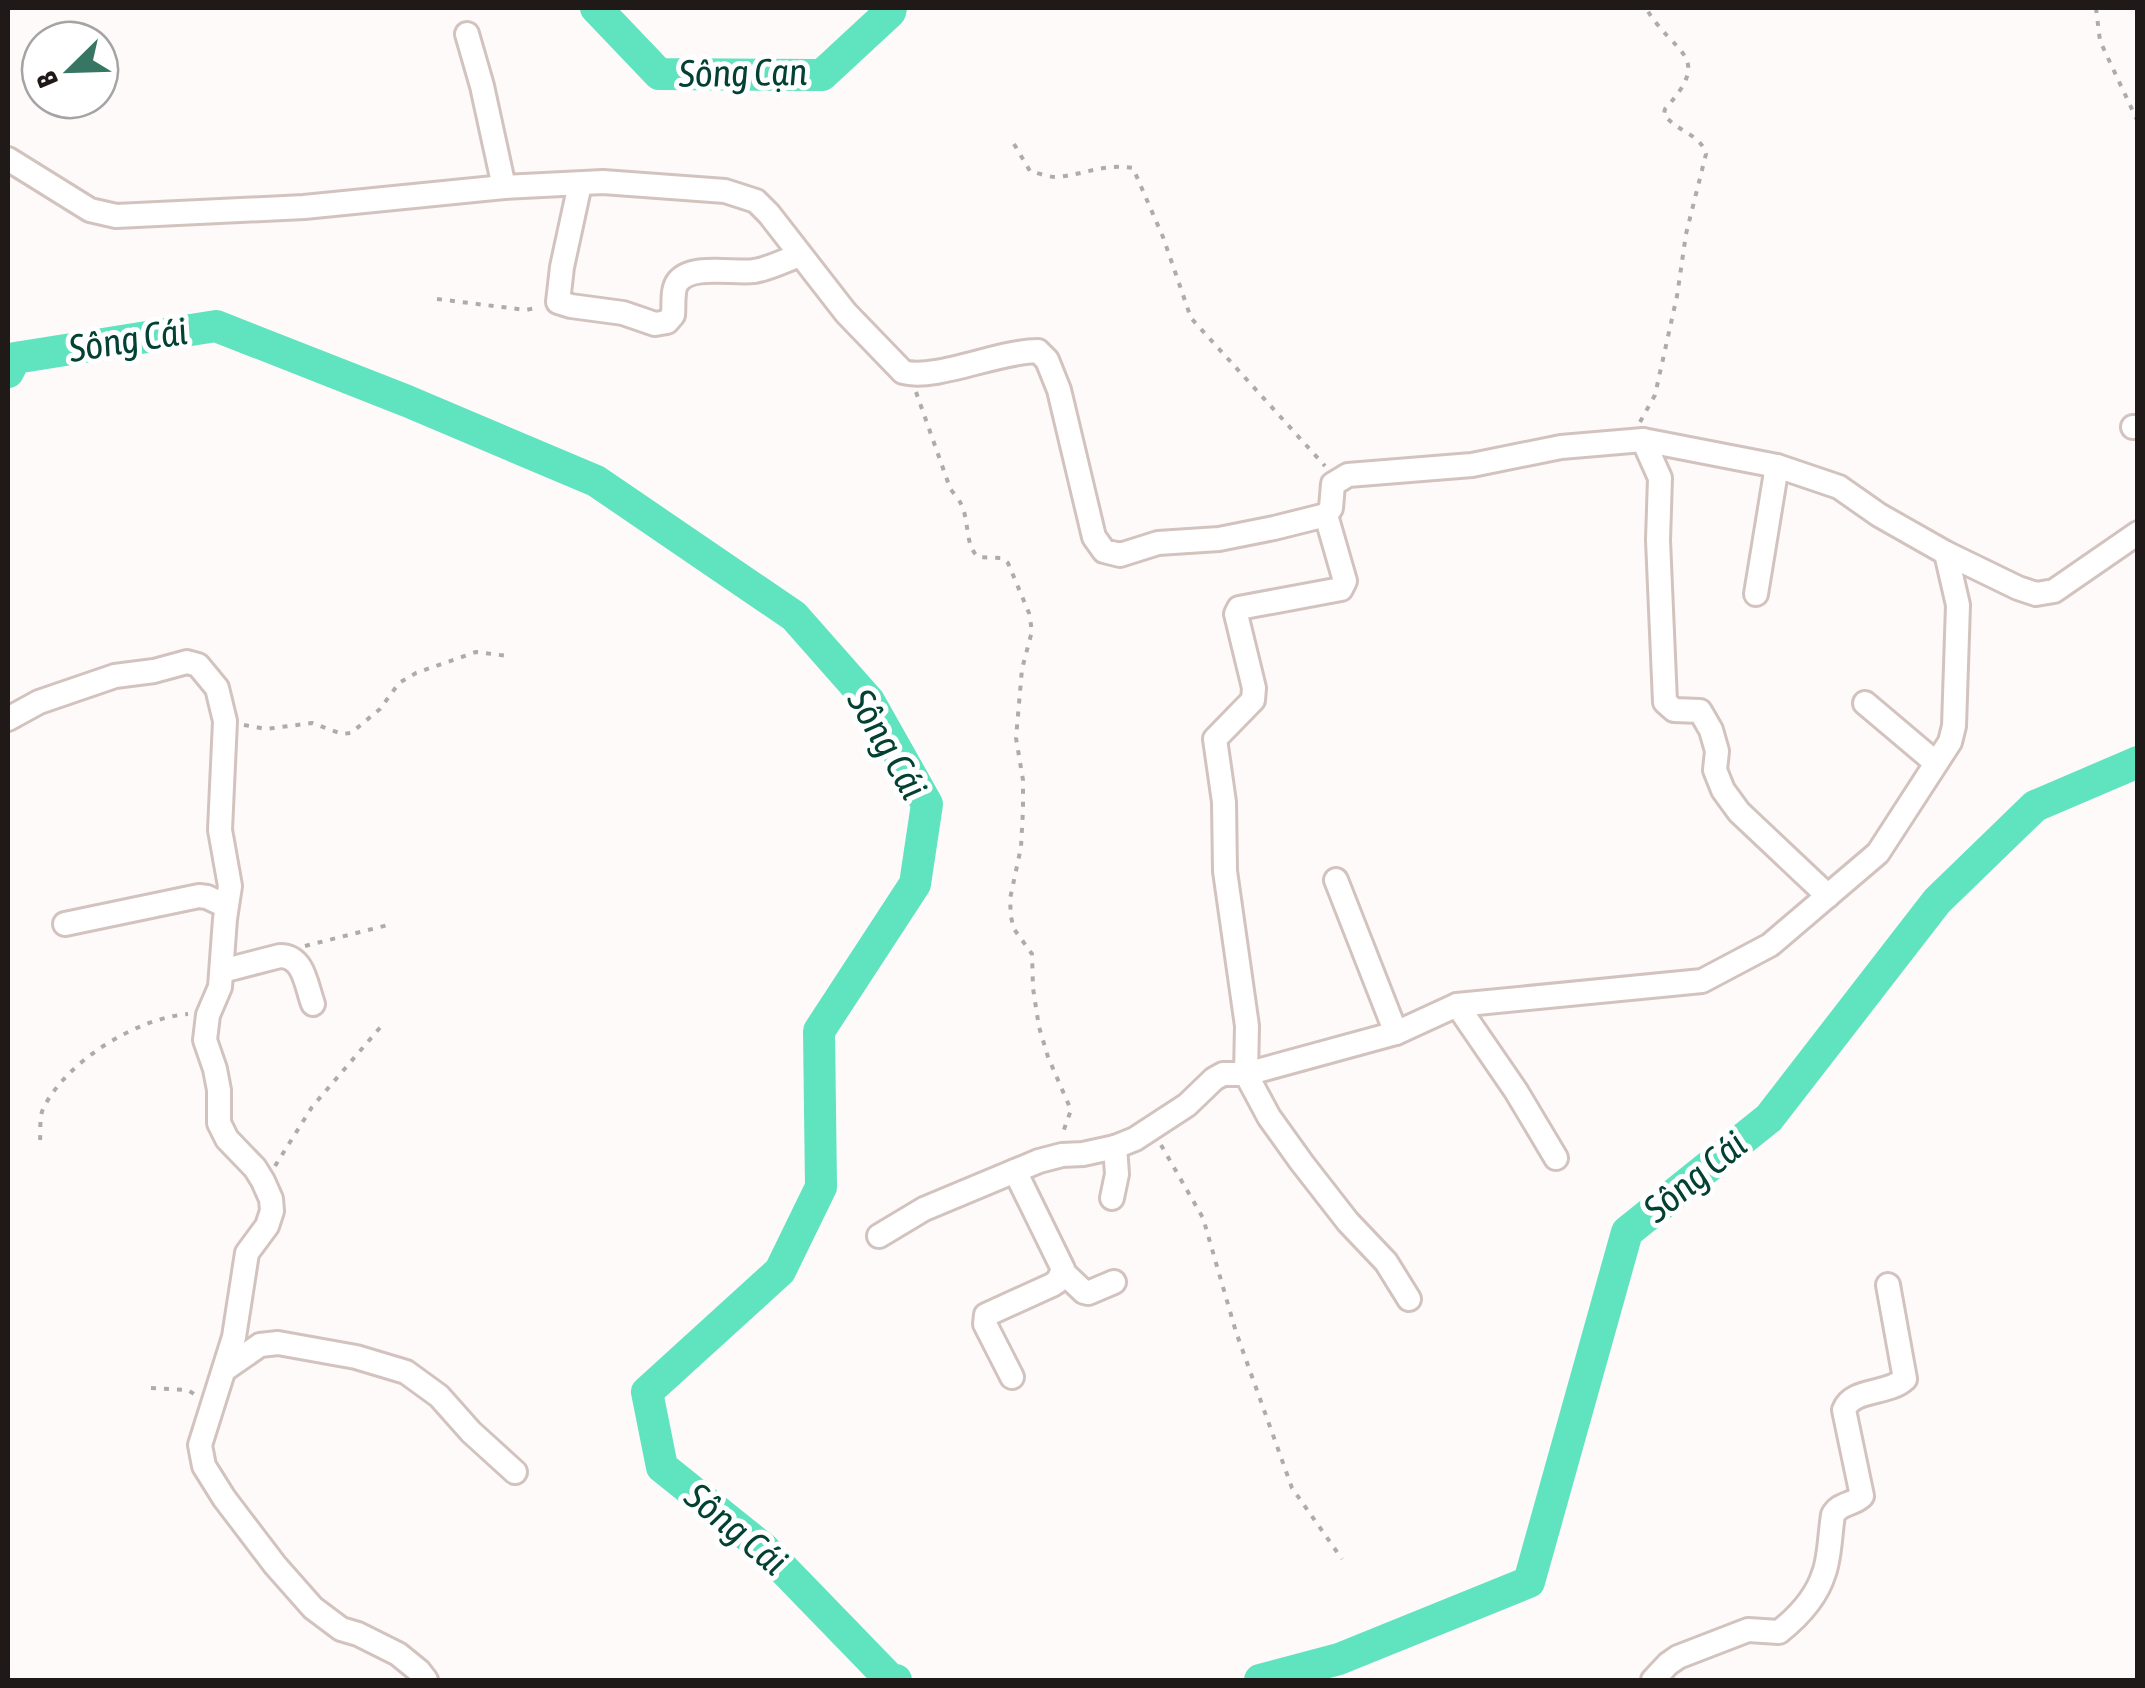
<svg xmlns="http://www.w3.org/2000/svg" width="2145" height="1688" font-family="'Asap Condensed',sans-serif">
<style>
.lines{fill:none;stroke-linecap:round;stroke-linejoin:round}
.river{stroke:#60e3bf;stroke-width:32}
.minor-casing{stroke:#d3c3bf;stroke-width:28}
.path{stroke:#afabaa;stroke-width:4;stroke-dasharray:5 8;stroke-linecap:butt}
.minor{stroke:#fff;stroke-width:22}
.labels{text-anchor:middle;stroke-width:10;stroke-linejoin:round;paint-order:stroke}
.water-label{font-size:38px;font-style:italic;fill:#034133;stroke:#fff}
</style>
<rect width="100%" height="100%" fill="#fdfaf9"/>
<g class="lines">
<g class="river">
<path d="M 596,8 L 659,74 L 822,75 L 890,12 L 891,8"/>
<path d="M 8,372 L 15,358 L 216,326 L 407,401 L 596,481 L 794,616 L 869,701 L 927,804 L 915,884 L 819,1031 L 821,1187 L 780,1271 L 647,1392 L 662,1467 L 763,1548 L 890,1679 L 896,1680"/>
<path d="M 1260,1680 L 1339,1659 L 1529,1582 L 1627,1232 L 1769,1118 L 1937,901 L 2035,806 L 2138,762"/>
</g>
<g class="minor-casing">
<g id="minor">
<path d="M 467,34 L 482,86 L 504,187"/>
<path d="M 8,159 L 90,210 L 116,216 L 304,207 L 504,187 L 603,182 L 725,191 L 756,201 L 769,214 L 846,313 L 903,372 C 935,381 999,351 1038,351 L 1047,360 L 1059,390 L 1094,537 L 1104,551 L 1120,555 L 1158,543 L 1219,539 L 1274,528 L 1326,515 L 1331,508 L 1333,484 L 1348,475 L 1472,465 L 1561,447 L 1643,440 L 1777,466 L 1839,487 L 1879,515 L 1946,553 L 2018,588 L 2036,594 L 2054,591 L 2138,533"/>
<path d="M 580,184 L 562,267 L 558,302 L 571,306 L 623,313 L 655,324 L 667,322 L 673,315 C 674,305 672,291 677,283 C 690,263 735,274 754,271 C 769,269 786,260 800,255"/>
<path d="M 2133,427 L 2138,427"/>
<path d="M 1643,440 L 1660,478 L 1658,540 L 1665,702 L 1674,710 L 1700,711 L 1711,730 L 1717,751 L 1715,770 L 1723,790 L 1739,812 L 1828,896"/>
<path d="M 1326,515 L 1345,581 L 1341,589 L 1239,608 L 1236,614 L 1254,688 L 1253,700 L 1215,739 L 1224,802 L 1225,871 L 1247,1026 L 1246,1074 L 1269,1117 L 1302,1163 L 1348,1222 L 1386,1262 L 1409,1299"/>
<path d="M 1756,594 L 1777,466"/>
<path d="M 1865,703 L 1936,763"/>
<path d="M 8,719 L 39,702 L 115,676 L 154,671 L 187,662 L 198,665 L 217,688 L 225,721 L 220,830 L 230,886 L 225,919 L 220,987 L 208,1015 L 205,1040 L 215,1069 L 219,1090 L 219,1123 L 227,1139 L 255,1168 L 263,1181 L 271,1199 L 272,1211 L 267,1226 L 247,1253 L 234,1337 L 200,1445 L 204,1466 L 224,1498 L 275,1565 L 313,1608 L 341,1629 L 358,1634 L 398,1654 L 419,1671 L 426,1680"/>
<path d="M 1336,880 L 1396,1033"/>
<path d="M 65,924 L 199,896 L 207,897 L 226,906"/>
<path d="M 222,971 L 280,956 C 304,956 306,985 313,1004"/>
<path d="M 1457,1005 L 1516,1091 L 1556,1158"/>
<path d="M 1112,1198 L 1117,1174 L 1115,1147"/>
<path d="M 879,1236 L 924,1209 L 1039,1161 L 1062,1155 L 1083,1154 L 1115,1147 L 1135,1139 L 1187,1105 L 1214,1079 L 1223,1074 L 1246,1074 L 1396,1033 L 1457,1005 L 1702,981 L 1770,945 L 1878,853 L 1950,742 L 1954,726 L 1958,605 L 1946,553"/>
<path d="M 1063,1272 L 1084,1292 L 1088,1293 L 1114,1282"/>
<path d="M 224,1370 L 260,1345 L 278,1343 L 356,1357 L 406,1372 L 439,1396 L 471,1432 L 515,1472"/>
<path d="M 1012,1377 L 985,1324 L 986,1315 L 1052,1285 L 1058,1281 L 1063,1269 L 1015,1171"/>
<path d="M 1653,1680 L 1668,1664 L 1678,1657 L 1748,1630 L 1779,1632 C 1798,1617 1817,1596 1824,1573 C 1830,1557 1830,1533 1833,1515 C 1839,1503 1853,1505 1862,1496 L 1844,1410 C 1852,1388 1888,1395 1905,1379 L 1888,1285"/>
</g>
</g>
<g class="path">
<path d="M 2096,8 L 2100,41 L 2138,122"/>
<path d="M 1014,144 L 1030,171 C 1038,173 1048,177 1056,177 C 1083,175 1105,163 1133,168 L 1163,237 L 1191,318 L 1325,466"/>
<path d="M 437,299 L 526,310 L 539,307"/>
<path d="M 916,392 L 950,488 C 951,490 959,500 960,502 C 970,519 964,544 978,557 L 1002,558 L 1008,563 L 1029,613 L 1032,631 L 1022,669 L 1016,738 L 1023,780 L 1023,810 L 1021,847 L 1010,899 L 1011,917 L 1014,929 L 1032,954 L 1033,988 L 1039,1027 L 1048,1057 L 1071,1110 L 1062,1135"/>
<path d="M 1640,422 L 1655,395 L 1677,296 L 1686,234 L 1706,154 C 1701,134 1675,131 1664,114 L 1665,109 C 1715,54 1673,55 1646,8"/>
<path d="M 244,725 L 266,729 L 312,723 L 342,734 L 351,733 L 380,709 L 399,683 L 416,673 L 476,652 L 508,656"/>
<path d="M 305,946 L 388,925"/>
<path d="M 40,1140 C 41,1130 39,1118 43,1109 C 66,1061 137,1018 188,1014"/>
<path d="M 1161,1145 L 1203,1218 L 1236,1332 L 1292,1488 L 1342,1559"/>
<path d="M 275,1166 L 312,1107 L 384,1023"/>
<path d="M 151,1388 L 188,1390 L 194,1394"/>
</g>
<use href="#minor" class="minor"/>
</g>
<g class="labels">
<g class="water-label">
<text transform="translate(743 73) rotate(-1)" y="13">Sông Cạn</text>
<text transform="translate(128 340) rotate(-9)" y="13">Sông Cái</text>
<text transform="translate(887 744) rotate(60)" y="13">Sông Cái</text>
<text transform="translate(1695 1177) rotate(-39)" y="13">Sông Cái</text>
<text transform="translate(736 1529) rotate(40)" y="13">Sông Cái</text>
</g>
</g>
<rect width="2145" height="1688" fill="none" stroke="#1f1918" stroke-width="20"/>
<g transform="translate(70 70) rotate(247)"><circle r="48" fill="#ffffff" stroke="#a5a3a3" stroke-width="2.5"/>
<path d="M0-8L18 38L0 25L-18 38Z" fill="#367663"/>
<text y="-15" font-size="28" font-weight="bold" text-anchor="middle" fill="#1f1918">B</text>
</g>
</svg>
